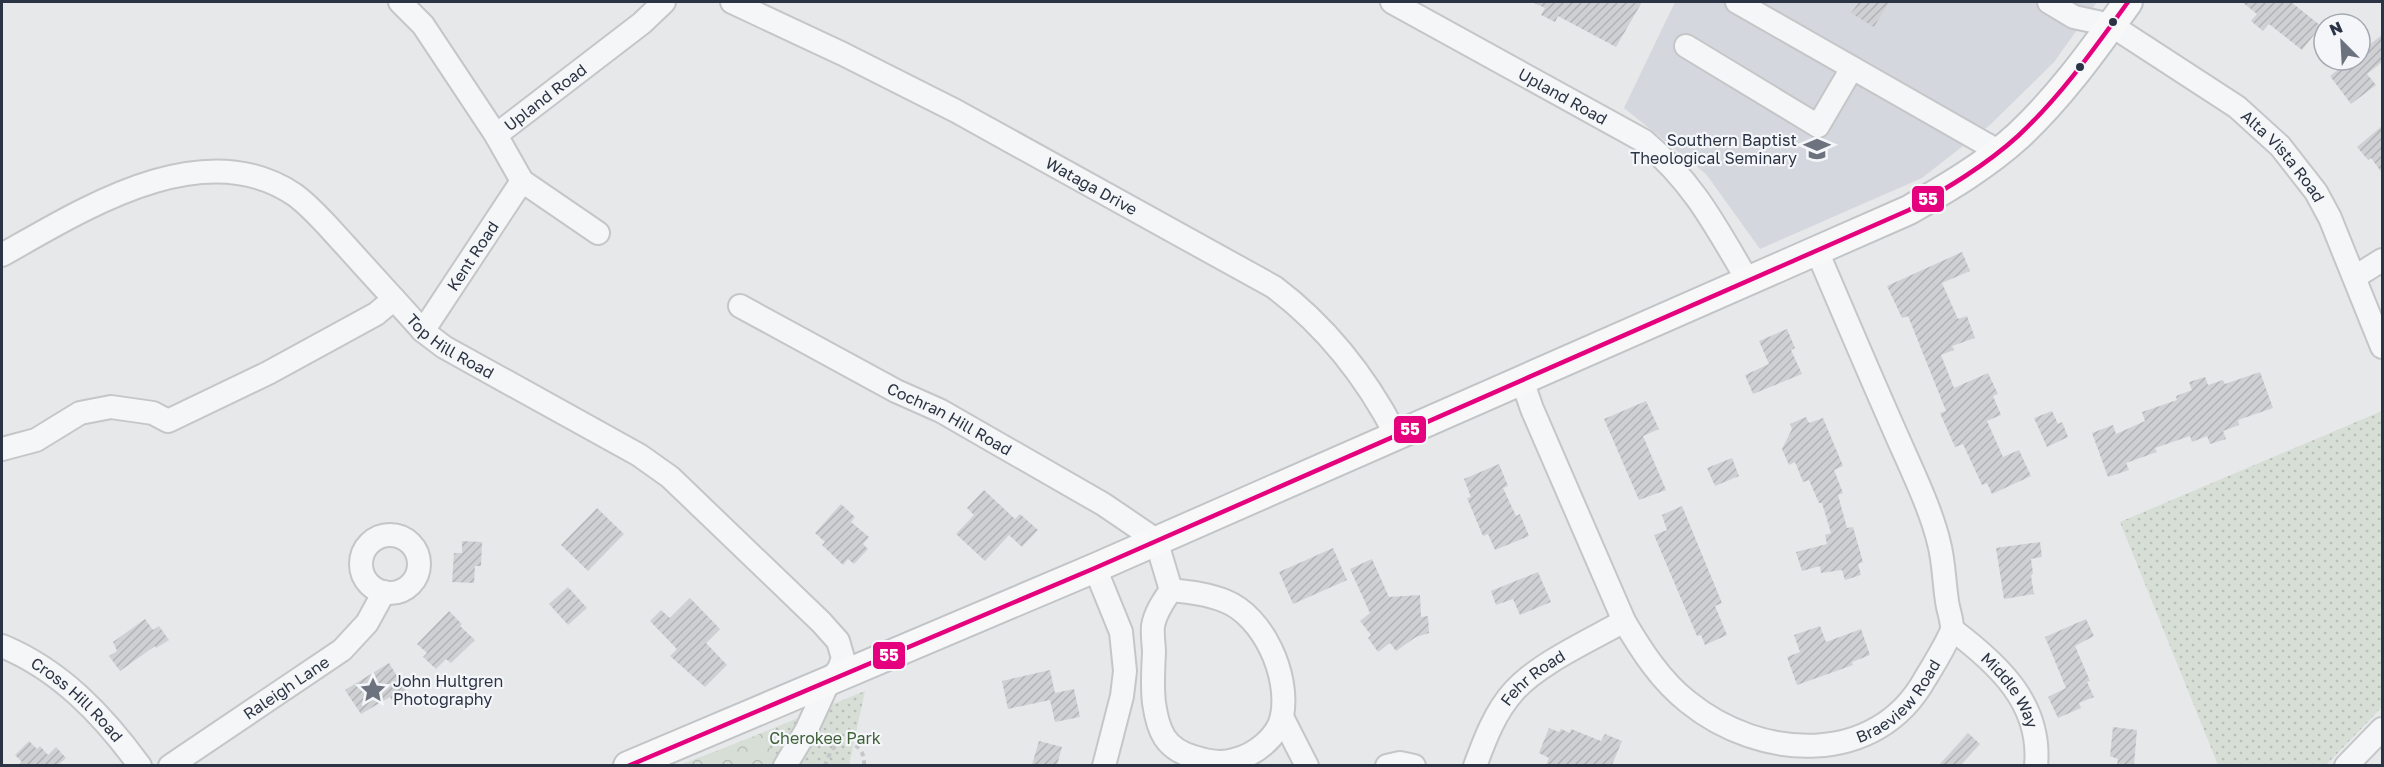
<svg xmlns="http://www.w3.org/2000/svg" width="2384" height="767" font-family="'Golos Text',sans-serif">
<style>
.built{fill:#d4d7dd}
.grass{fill:url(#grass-dots)}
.forest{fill:url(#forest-crowns)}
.building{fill:url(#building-hatch)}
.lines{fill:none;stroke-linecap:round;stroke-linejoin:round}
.minor-casing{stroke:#c4c6c8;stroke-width:26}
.major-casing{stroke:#c2c5c8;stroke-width:32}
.path{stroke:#c5c6ca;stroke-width:4;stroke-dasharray:4.5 4.5;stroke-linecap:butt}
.minor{stroke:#f5f6f7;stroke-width:22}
.major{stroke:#f8f8f8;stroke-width:28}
.bus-1-casing{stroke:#f4f6f9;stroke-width:9}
.bus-1{stroke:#e5007d;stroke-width:4.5}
.bus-dot{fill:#2b3445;stroke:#f4f6f9;stroke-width:2}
.labels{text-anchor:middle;stroke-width:4.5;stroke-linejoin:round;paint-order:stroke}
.street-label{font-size:16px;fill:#2b3445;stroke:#f4f6f9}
.poi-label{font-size:16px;fill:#2b3445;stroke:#f4f6f9;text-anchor:end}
.park-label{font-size:16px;fill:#3f6138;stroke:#f4f6f9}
.line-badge{stroke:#f4f6f9;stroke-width:2}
.badge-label{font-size:16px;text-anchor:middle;font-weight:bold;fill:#fff}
</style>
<defs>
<pattern id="grass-dots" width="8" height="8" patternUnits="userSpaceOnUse" patternTransform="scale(1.5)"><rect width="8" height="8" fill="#d6ded6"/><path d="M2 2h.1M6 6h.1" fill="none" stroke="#b8bfb9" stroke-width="1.8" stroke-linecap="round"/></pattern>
<pattern id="forest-crowns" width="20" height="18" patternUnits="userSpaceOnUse" patternTransform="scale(1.5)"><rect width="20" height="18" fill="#d6ded6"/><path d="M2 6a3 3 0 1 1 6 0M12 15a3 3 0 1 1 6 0" fill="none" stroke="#b8bfb9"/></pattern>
<pattern id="building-hatch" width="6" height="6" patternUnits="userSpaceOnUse" patternTransform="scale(1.5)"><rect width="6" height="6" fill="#ced0d3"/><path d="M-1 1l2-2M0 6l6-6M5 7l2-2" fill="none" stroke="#b1b3b6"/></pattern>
</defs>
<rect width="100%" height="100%" fill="#e6e8ea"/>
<path class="built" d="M 1675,2 L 2097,2 L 2054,62 L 1991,124 L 1922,178 L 1760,249 L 1706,174 L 1624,108 Z"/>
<g class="grass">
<path d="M 2382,411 L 2382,707 L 2326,765 L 2218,765 L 2120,522 Z"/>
<path d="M 865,691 L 849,765 L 680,766 Z"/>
</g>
<path class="forest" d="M 763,733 L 774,758 L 769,765 L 680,765 Z"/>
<g class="building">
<path d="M 1532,2 L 1642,2 L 1616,47 L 1558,16 L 1555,22 L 1541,15 L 1545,8 Z"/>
<path d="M 1859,2 L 1889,2 L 1874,27 L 1851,13 Z"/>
<path d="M 2242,2 L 2291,2 L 2321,26 L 2302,50 L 2269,24 L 2263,31 L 2251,21 L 2257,14 Z"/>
<path d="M 2382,35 L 2382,62 L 2367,74 L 2376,85 L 2351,104 L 2330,76 L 2350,60 L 2360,60 L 2360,52 Z"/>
<path d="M 2382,126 L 2382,173 L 2371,158 L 2368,160 L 2357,147 Z"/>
<path d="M 1962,252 L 1970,271 L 1942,283 L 1958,319 L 1967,316 L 1975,338 L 1952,346 L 1954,350 L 1941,355 L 1954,388 L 1988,373 L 1998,394 L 1993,396 L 2001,415 L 1987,421 L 2003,457 L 2019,450 L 2031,476 L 1992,494 L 1987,483 L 1982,485 L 1963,444 L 1955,447 L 1940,413 L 1946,411 L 1908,316 L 1902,318 L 1887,286 Z"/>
<path d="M 1787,329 L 1795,348 L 1791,350 L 1802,374 L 1753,394 L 1745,375 L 1769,364 L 1759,341 Z"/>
<path d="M 2260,372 L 2273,408 L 2238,420 L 2239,425 L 2223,431 L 2226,439 L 2210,444 L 2207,436 L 2192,442 L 2190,436 L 2155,448 L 2157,452 L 2126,463 L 2129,470 L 2108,477 L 2092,433 L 2113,425 L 2116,434 L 2145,421 L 2142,412 L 2177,400 L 2176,396 L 2192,390 L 2189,382 L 2205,377 L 2208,385 L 2223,380 L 2225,384 Z"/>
<path d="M 1646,401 L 1659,429 L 1643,436 L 1666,490 L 1639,500 L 1604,419 Z"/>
<path d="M 2052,411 L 2058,424 L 2062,422 L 2068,437 L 2047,447 L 2034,418 Z"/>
<path d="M 1806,417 L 1809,423 L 1823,418 L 1843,466 L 1834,470 L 1843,493 L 1838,495 L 1847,528 L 1853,527 L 1863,562 L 1858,564 L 1861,575 L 1845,580 L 1842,570 L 1821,573 L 1820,566 L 1802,571 L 1796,552 L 1827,544 L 1825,535 L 1831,533 L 1822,503 L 1819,503 L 1809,480 L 1803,482 L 1795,462 L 1789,465 L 1782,449 L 1792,429 L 1790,424 Z"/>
<path d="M 1732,458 L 1739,476 L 1715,486 L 1707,468 Z"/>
<path d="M 1499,464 L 1508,486 L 1503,488 L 1516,516 L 1520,514 L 1529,536 L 1495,550 L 1488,534 L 1483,536 L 1467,498 L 1471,497 L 1464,479 Z"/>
<path d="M 984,490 L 1015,519 L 1020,514 L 1038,530 L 1022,547 L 1009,535 L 985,561 L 956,534 L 974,515 L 967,508 Z"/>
<path d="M 841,504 L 855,517 L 851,522 L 869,537 L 863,544 L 868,549 L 854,564 L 848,559 L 843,565 L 822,545 L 825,542 L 815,533 Z"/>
<path d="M 1682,506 L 1722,603 L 1715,606 L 1727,635 L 1705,645 L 1701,635 L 1697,636 L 1654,535 L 1667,530 L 1662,515 Z"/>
<path d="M 597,508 L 624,534 L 588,571 L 561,545 Z"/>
<path d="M 462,541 L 482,542 L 481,566 L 475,566 L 474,583 L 452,582 L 454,553 L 462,553 Z"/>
<path d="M 2040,542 L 2042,557 L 2031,559 L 2033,573 L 2031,576 L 2034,594 L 2004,599 L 1996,548 Z"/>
<path d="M 1333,548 L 1347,580 L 1293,604 L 1279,572 Z"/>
<path d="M 1372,559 L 1389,597 L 1420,595 L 1421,617 L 1428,616 L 1429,633 L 1416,637 L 1396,651 L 1390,643 L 1378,652 L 1368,638 L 1371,635 L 1360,621 L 1370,613 L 1350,569 Z"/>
<path d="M 1538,572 L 1551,602 L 1520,615 L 1513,599 L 1496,605 L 1491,591 Z"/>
<path d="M 568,587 L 587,608 L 568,625 L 549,604 Z"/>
<path d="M 690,598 L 720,629 L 706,643 L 727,665 L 705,687 L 670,656 L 677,649 L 650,621 L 661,610 L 670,618 Z"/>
<path d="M 449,611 L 462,624 L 460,626 L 475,640 L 451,663 L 446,659 L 436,669 L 423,657 L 427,653 L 417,644 Z"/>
<path d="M 145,619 L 153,630 L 159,626 L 169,640 L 156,648 L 155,646 L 120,671 L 109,656 L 117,651 L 113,642 Z"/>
<path d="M 2086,619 L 2094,636 L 2075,646 L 2090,681 L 2087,682 L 2094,697 L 2079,703 L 2081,708 L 2058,718 L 2048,697 L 2066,688 L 2045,637 Z"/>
<path d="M 1820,626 L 1826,642 L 1861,629 L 1870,655 L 1852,662 L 1853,665 L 1797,685 L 1787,657 L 1800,652 L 1794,635 Z"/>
<path d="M 389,663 L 406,691 L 392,700 L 390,697 L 361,714 L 345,690 Z"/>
<path d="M 1050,670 L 1055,693 L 1074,689 L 1080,717 L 1055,722 L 1050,700 L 1008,709 L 1002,681 Z"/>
<path d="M 2113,727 L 2137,730 L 2134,765 L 2117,765 L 2118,759 L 2110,756 Z"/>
<path d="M 1549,728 L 1559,732 L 1561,729 L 1570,733 L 1571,729 L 1601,741 L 1605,734 L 1622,741 L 1612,765 L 1546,765 L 1549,758 L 1539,753 Z"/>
<path d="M 1968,733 L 1980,744 L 1961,765 L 1939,765 Z"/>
<path d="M 29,741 L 37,749 L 40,746 L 48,755 L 56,747 L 66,758 L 58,765 L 18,765 L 22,762 L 15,755 Z"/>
<path d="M 1039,741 L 1062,747 L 1057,765 L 1032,765 Z"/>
</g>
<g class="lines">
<g class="minor-casing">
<g id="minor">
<path d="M 400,2 L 423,25 L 496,135 L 522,181 L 598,233"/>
<path id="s1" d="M 732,2 L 843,54 L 956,111 L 1274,287 C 1327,327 1366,377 1396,435"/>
<path id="s2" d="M 1392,2 L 1644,141 C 1694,183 1715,225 1748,281"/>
<path d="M 1737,2 L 1998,151"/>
<path id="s3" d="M 2049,2 L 2074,17 L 2111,25 L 2237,107 L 2280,146 L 2316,192 L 2330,218 L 2382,347"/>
<path d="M 1686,46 L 1818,126 L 1852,68"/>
<path id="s4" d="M 496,135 L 642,23 L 664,2"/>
<path id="s5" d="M 2,255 C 82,210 203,132 295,195 C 314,209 330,229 346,246 C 372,275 398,303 423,331 L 444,347 L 639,455 L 670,477 L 821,622 L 838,641 L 843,658 L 839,669 L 829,681 L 806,731 L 785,766"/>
<path d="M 2355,277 L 2382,260"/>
<path id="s6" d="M 740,306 L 896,391 L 941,411 L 1103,504 L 1156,540 L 1171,590 C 1164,600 1155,613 1153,626 C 1152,635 1154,645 1154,653 C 1153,670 1152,686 1154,703 C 1158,731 1165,749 1194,757 C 1206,761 1221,764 1234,760 C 1255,755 1278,737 1282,716 C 1290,675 1263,616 1225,601 C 1208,594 1189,592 1171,590"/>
<path id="s7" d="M 423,331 L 522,181"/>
<path id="s8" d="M 1522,380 L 1532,409 L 1624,621 C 1641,650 1661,681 1688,702 C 1761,761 1876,767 1925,679 C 1930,671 1953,633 1952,628 C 1952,619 1948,610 1947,601 C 1944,582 1944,562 1939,543 C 1931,509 1910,466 1896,434 C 1869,373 1843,312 1817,251"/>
<path d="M 2,449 L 36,440 L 80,413 L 111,407 L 153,413 L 168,421 L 268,373 L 376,314 L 394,299"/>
<circle cx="390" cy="564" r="29"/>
<path d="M 1095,568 L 1121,632 L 1125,671 L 1122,696 L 1104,766"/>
<path id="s9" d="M 1953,630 C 1998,664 2042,704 2036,766"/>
<path id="s10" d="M 2,646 C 60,670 103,715 140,766"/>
<path d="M 1282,717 L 1307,766"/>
<path id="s11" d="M 170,766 L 342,650 L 367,623 L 384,592"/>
<path d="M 1387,766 L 1400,763 L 1414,766"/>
<path id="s12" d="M 1475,766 C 1485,739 1495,712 1514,691 C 1539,663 1591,640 1624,621"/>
<path d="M 2346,766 L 2382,729"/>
</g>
</g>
<g class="major-casing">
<path id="major" d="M 628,766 L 1095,568 L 1909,210 C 1947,188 1985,166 2018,136 C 2061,96 2094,49 2128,2"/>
</g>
<path class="path" d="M 825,766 C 829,754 833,743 847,741 C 859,746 865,752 864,766"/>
<use href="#minor" class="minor"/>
<use href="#major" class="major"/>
<g class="bus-1-casing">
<path id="bus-1" d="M 628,766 L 1095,568 L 1909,210 C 1947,188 1985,166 2018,136 C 2061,96 2094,49 2128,2"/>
</g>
<use href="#bus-1" class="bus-1"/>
</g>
<defs>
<g id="university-bare" transform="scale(2.07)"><path d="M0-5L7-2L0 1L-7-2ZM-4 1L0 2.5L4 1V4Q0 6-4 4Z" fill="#6c737f" stroke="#f4f6f9" stroke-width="2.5" paint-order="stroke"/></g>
<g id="sight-bare" transform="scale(2.07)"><path d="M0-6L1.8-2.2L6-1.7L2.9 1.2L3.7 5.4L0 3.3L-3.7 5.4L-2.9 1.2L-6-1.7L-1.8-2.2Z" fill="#6c737f" stroke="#f4f6f9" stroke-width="2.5" paint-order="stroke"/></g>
</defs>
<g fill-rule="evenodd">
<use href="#university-bare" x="1817" y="149"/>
<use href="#sight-bare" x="373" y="690"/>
</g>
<g class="bus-dot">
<circle cx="2113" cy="22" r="5"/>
<circle cx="2080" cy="67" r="5"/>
</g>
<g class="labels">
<g class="street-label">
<text dy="6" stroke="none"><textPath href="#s2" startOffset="195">Upland Road</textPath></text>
<text dy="6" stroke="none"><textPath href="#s4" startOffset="62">Upland Road</textPath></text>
<text dy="6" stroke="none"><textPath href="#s3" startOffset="285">Alta Vista Road</textPath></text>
<text dy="6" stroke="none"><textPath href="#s1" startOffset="404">Wataga Drive</textPath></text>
<text dy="6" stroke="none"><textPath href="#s7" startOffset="90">Kent Road</textPath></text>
<text dy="6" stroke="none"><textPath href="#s5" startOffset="534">Top Hill Road</textPath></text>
<text dy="6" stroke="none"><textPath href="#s6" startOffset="238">Cochran Hill Road</textPath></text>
<text dy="6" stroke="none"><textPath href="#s12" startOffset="108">Fehr Road</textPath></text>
<text dy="6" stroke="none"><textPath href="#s11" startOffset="140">Raleigh Lane</textPath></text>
<text dy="6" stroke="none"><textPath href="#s9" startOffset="84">Middle Way</textPath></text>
<text dy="6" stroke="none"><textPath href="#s8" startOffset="602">Braeview Road</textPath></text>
<text dy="6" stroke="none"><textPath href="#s10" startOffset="93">Cross Hill Road</textPath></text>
</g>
<g class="poi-label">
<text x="1797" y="146">Southern Baptist<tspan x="1797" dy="18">Theological Seminary</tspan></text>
<text x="393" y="687" text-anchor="start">John Hultgren<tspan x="393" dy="18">Photography</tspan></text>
</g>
<g class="park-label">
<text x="825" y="744">Cherokee Park</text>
</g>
</g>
<g class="line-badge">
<rect x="1911" y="185" width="34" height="28" rx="6" fill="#e5007d"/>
<rect x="1393" y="415" width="34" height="29" rx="6" fill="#e5007d"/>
<rect x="872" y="641" width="34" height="29" rx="6" fill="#e5007d"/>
</g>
<g class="badge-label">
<text x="1928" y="205">55</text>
<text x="1410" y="435">55</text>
<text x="889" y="661">55</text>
</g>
<rect width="2384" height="767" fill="none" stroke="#2b3445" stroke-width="6"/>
<g transform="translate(2342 42) rotate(336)"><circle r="28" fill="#f4f6f9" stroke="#a4a8b1" stroke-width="1.5"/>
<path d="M0-4.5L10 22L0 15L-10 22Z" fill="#6c737f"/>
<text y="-9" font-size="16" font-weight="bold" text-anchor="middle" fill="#2b3445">N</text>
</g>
</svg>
